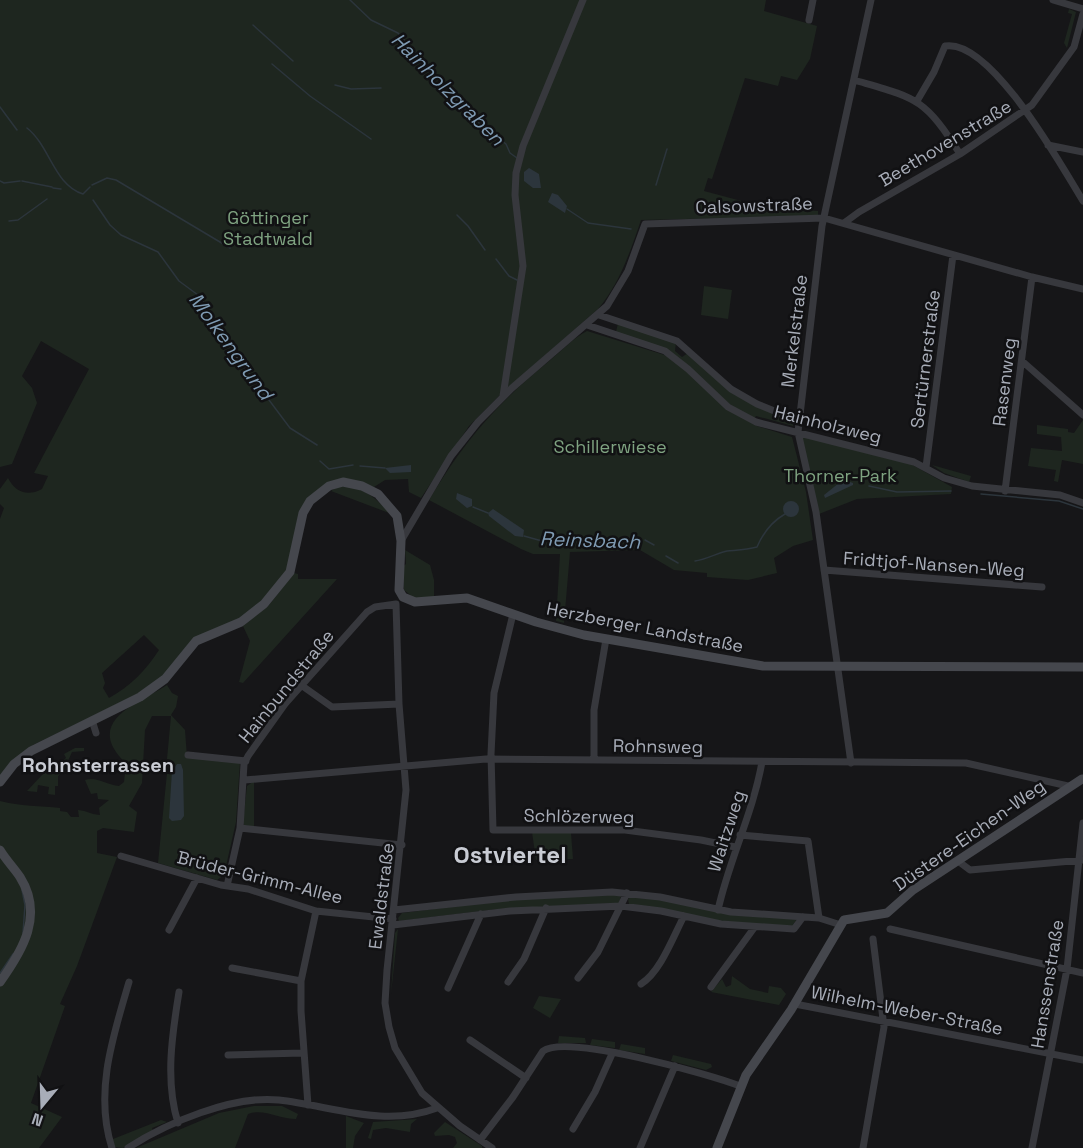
<svg xmlns="http://www.w3.org/2000/svg" width="1083" height="1148" font-family="'Space Grotesk',sans-serif">
	<style>
		.green { fill: #1e261f; fill-rule: evenodd }
		.water { fill: #2c353c }
		.lines { fill: none; stroke-linecap: round; stroke-linejoin: round }
		.stream { stroke: #2c353c; stroke-width: 1.5 }
		.street { stroke: #37383d; stroke-width: 7 }
		.secondary { stroke: #45474d; stroke-width: 9 }
		.labels { text-anchor: middle; dominant-baseline: central; stroke-width: 5; stroke-linejoin: round; paint-order: stroke }
		.street-label { font-size: 18px; fill: #a8adb8; stroke: #111113 }
		.park-label { font-size: 18px; fill: #7fa381; stroke: #111113 }
		.water-label { font-size: 20px; font-style: italic; fill: #7f9bb3; stroke: #111113 }
		.neighbourhood-label { font-size: 20px; font-weight: bold; fill: #c9ccd4; stroke: #111113 }
		.district-label { font-size: 24px; font-weight: bold; fill: #c9ccd4; stroke: #111113 }
	</style>
	<rect width="100%" height="100%" fill="#161618"/>
	<path class="green" d="M0,0H766L764,11L817,26L810,59L797,80L781,76L778,86L745,78L712,179L708,178L704,191L764,207L818,211V216L641,220C630,252 620,283 598,309L501,394L469,426L421,498L409,492L408,479L385,480L374,487L350,480L308,499L287,572L275,589L245,617L198,637L165,677L138,694L33,745L0,776V519L4,508L0,504V489L8,478C15,492 27,497 42,489L48,476L34,473L89,369L41,341L22,376L32,388L37,403L12,464L0,467ZM144,635L159,650C146,670 131,686 109,698L103,688L105,683L102,673Z
		M1069,9L1076,12L1067,48L1064,43L1072,14L1068,13Z
		M704,286L732,290L728,319L701,315Z
		M618,323L676,342L675,351L682,357L688,353L716,379L794,421L793,426L756,416L754,419L729,404L680,359L616,332Z
		M587,331L671,357L727,408L757,426L792,437L806,492L813,540L793,546L774,558L777,573L748,580L707,577V573L674,570L640,550L570,552L564,623L556,621L560,554H533L521,549L429,500C464,442 495,405 548,362C560,352 573,338 587,331Z
		M1083,420V464L1062,460L1058,482L1054,481L1056,470L1028,466L1031,448L1062,451L1061,437L1037,434V425L1068,429V432L1074,433Z
		M804,437L909,463L952,487L951,494L857,499L819,514L802,439Z
		M932,465L971,476L969,482L944,473Z
		M339,486C361,486 376,497 389,513L331,491Z
		M405,550L430,565L434,580V598H414L404,590L402,567L406,564Z
		M294,573L298,574V579H337L243,683L239,682L250,641L243,626L269,605Z
		M167,685L172,693L178,696L176,707L171,715L185,730L187,757L240,762L236,822L224,875L217,880L158,863L167,773L172,761L167,759L171,716H152L145,730L142,783L129,806L137,812L134,832L103,828L97,831V853L117,857L77,966L60,1004L65,1006L31,1103L62,1117L39,1148H0V801C20,806 41,806 60,808V811L67,812L71,817H79L78,810C88,811 89,814 100,815L99,808L109,800L98,799L97,793L91,794L85,780C96,776 107,785 119,786L124,782L126,764C121,758 115,752 112,745C99,714 147,699 167,685Z
		M75,748H84V751L72,752L68,761H64L65,771L58,776V786H55V795L48,794L49,787L38,785L37,792L27,791L42,775L66,758L64,754Z
		M254,781V828L244,825L243,822L247,786Z
		M532,832L571,833L573,859L536,860Z
		M616,894L621,896L619,903L498,909L399,921L398,918L402,913L514,899Z
		M632,896L662,900L733,915L797,919L792,926L739,924L629,904L628,899Z
		M398,929L391,994L395,933Z
		M732,976L750,989L768,993L769,986L781,988L786,994L779,1005L711,992L722,979L726,987L731,985Z
		M539,996L561,999L550,1018L533,1008Z
		M559,1036L585,1038L586,1043H558Z
		M592,1039L615,1042V1048L590,1045Z
		M621,1044L645,1048V1054L619,1050Z
		M673,1055L711,1064L712,1067L706,1070L671,1061Z
		M254,1106H282L298,1114L296,1119C280,1119 263,1108 248,1114L235,1148H136L219,1113Z
		M346,1116L364,1123L355,1136L353,1148H346Z
		M417,1119L411,1124L410,1132L386,1128L373,1130L371,1139L368,1138L373,1122Z
		M161,1120L167,1122L152,1128L153,1131L123,1148L114,1147L113,1139Z
		M445,1122L482,1146V1148H453L457,1143L455,1137L449,1135L435,1136L434,1133Z"/>
	<path class="water" d="M529,168L539,174L541,188H533L524,181V172Z
		M552,193L558,195L567,206L565,213L548,202Z
		M411,465V472L390,473L385,468Z
		M847,481L853,483V485L825,498L824,495L839,483Z
		M457,493L472,499V506L467,508L456,499Z
		M783 509a8 8 0 1 1 16 0a8 8 0 1 1-16 0Z
		M493,509L524,530L523,537L515,536L489,516L488,513Z
		M177,764H181L183,770L184,816L181,820L172,821L169,818L172,771Z"/>
	<g class="lines">
		<path class="stream" d="M350,0L371,20L398,33L475,120L506,144L510,153L517,158
			M253,25L293,61
			M272,64L310,96L371,139
			M335,85L351,89L381,88
			M0,107L17,130
			M27,128C50,146 54,185 83,194L90,187
			M0,181L4,183L20,181
			M22,181L52,187
			M92,185L107,178L116,180L230,248
			M656,185L667,149
			M53,188L61,189
			M93,200L110,225L121,235L158,252L179,281L198,295L209,310L218,332L290,428L317,445
			M567,209L588,223L631,229
			M457,215L468,226L485,250
			M9,221L18,220L47,199
			M496,259L509,276L517,280
			M320,461L329,469L353,465
			M360,466L385,468
			M869,486L897,492L951,491
			M981,494L1059,501L1083,509
			M473,507L488,513
			M524,536L542,541H570
			M622,539L635,538
			M645,540L654,545
			M592,543L614,542
			M666,556L678,563
			M695,561C705,560 720,552 727,551C738,550 746,550 757,547C763,533 771,522 785,514
			M22,890L25,905L23,933
			M0,973L13,954"/>
		<path class="street" d="M1053,0L1083,9
			M809,20L813,0
			M854,80C916,98 924,97 960,154
			M917,101L934,72L945,46C991,38 1062,167 1083,201
			M1048,145L1083,152
			M844,223L859,212L960,154L1032,105L1074,47L1083,14
			M599,315L677,341L731,389L757,404L799,421
			M587,325L665,351L688,369L728,407L756,422L914,462L944,478L972,486L1060,495L1083,503
			M1022,361L1083,415
			M503,396L523,266L515,195L516,173L523,146L583,0
			M926,467L953,255
			M1005,491L1032,277
			M401,541L451,456L478,422L512,388L607,306L628,271L645,224L824,218L1032,277L1083,289
			M824,570L1042,587
			M396,604L399,704L406,790L387,970L385,1003L389,1027L395,1048L422,1093L460,1126L492,1148
			M513,614L494,693L491,754L493,830H625L701,840L735,847
			M301,685L332,707L399,704
			M92,720L96,733
			M188,755L246,761
			M594,760V710L606,639
			M851,763L816,512L798,432L822,226L871,0
			M245,780L486,759L863,762L966,763L1068,786
			M240,828L402,845
			M740,835L808,841L819,918
			M121,856L221,885L248,889L316,911L393,919
			M958,861L970,870L1083,860
			M227,886L240,828L244,764L248,756L285,704L367,612L375,607L396,604
			M394,910L516,897L612,892L660,897L731,912L819,918L841,925
			M718,910C729,860 753,813 762,762
			M393,925L510,911L621,906L661,911L721,924L794,929L803,917
			M890,929L1083,973
			M169,930L197,878
			M232,968L301,981
			M578,978L598,952L627,893
			M508,982L524,959L546,908
			M641,984C661,971 673,937 684,916
			M711,987L754,928
			M448,988L481,914
			M795,1004L1083,1060
			M470,1040L526,1078
			M228,1055L303,1053
			M308,1105L301,1011V981L316,911
			M178,1123C165,1081 172,1035 179,992
			M573,1129L595,1092L612,1054
			M480,1140L513,1097L543,1051C567,1034 709,1074 740,1086
			M112,1148C94,1093 113,1036 129,982
			M128,1148C166,1123 233,1095 279,1100C332,1106 384,1128 437,1108
			M640,1148L675,1066
			M863,1148L884,1027L873,939
			M1032,1148L1067,969L1083,823"/>
		<path class="secondary" d="M0,782L14,764L31,751L140,697L165,679L196,641L241,622L264,604L290,572L303,513L310,501L329,486L343,482L362,486L378,494L397,516L401,541L399,590L403,597L415,602L467,598L536,622L584,635L763,666L1083,667
			M0,850C6,860 14,868 20,877C44,915 23,950 0,982
			M717,1148L746,1075L791,1010L844,920L887,913L913,890L1082,779"/>
	</g>
	<g class="labels">
		<g class="street-label">
			<text transform="translate(945 143) rotate(-31)">Beethovenstraße</text>
			<text transform="translate(754 205) rotate(-2)">Calsowstraße</text>
			<text transform="translate(794 331) rotate(-83)">Merkelstraße</text>
			<text transform="translate(925 359) rotate(-83)">Sertürnerstraße</text>
			<text transform="translate(1004 382) rotate(-83)">Rasenweg</text>
			<text transform="translate(828 424) rotate(14)">Hainholzweg</text>
			<text transform="translate(934 564) rotate(4)">Fridtjof-Nansen-Weg</text>
			<text transform="translate(645 627) rotate(11)">Herzberger Landstraße</text>
			<text transform="translate(286 686) rotate(-51)">Hainbundstraße</text>
			<text transform="translate(658 746) rotate(1)">Rohnsweg</text>
			<text transform="translate(579 816) rotate(1)">Schlözerweg</text>
			<text transform="translate(726 831) rotate(-72)">Waitzweg</text>
			<text transform="translate(969 835) rotate(-35)">Düstere-Eichen-Weg</text>
			<text transform="translate(260 877) rotate(14)">Brüder-Grimm-Allee</text>
			<text transform="translate(381 896) rotate(-83)">Ewaldstraße</text>
			<text transform="translate(1047 984) rotate(-81)">Hanssenstraße</text>
			<text transform="translate(907 1010) rotate(11)">Wilhelm-Weber-Straße</text>
		</g>
		<g class="park-label">
			<text x="268" y="217">Göttinger<tspan x="268" dy="21">Stadtwald</tspan></text>
			<text x="610" y="446">Schillerwiese</text>
			<text x="840" y="475">Thorner-Park</text>
		</g>
		<g class="water-label">
			<text transform="translate(448 89) rotate(45)">Hainholzgraben</text>
			<text transform="translate(231 346) rotate(54)">Molkengrund</text>
			<text transform="translate(590 540) rotate(2)">Reinsbach</text>
		</g>
		<g class="neighbourhood-label">
			<text x="98" y="765">Rohnsterrassen</text>
		</g>
		<g class="district-label">
			<text x="510" y="854">Ostviertel</text>
		</g>
	</g>
	<g transform="translate(42 1106) rotate(199)" stroke="#111113" stroke-width="4.5" paint-order="stroke">
	<path d="M0-4.5L10 22L0 15L-10 22Z" fill="#a8adb8"/>
	<text y="-9" font-size="16" font-weight="bold" text-anchor="middle" fill="#a8adb8">N</text>
	</g>
</svg>
